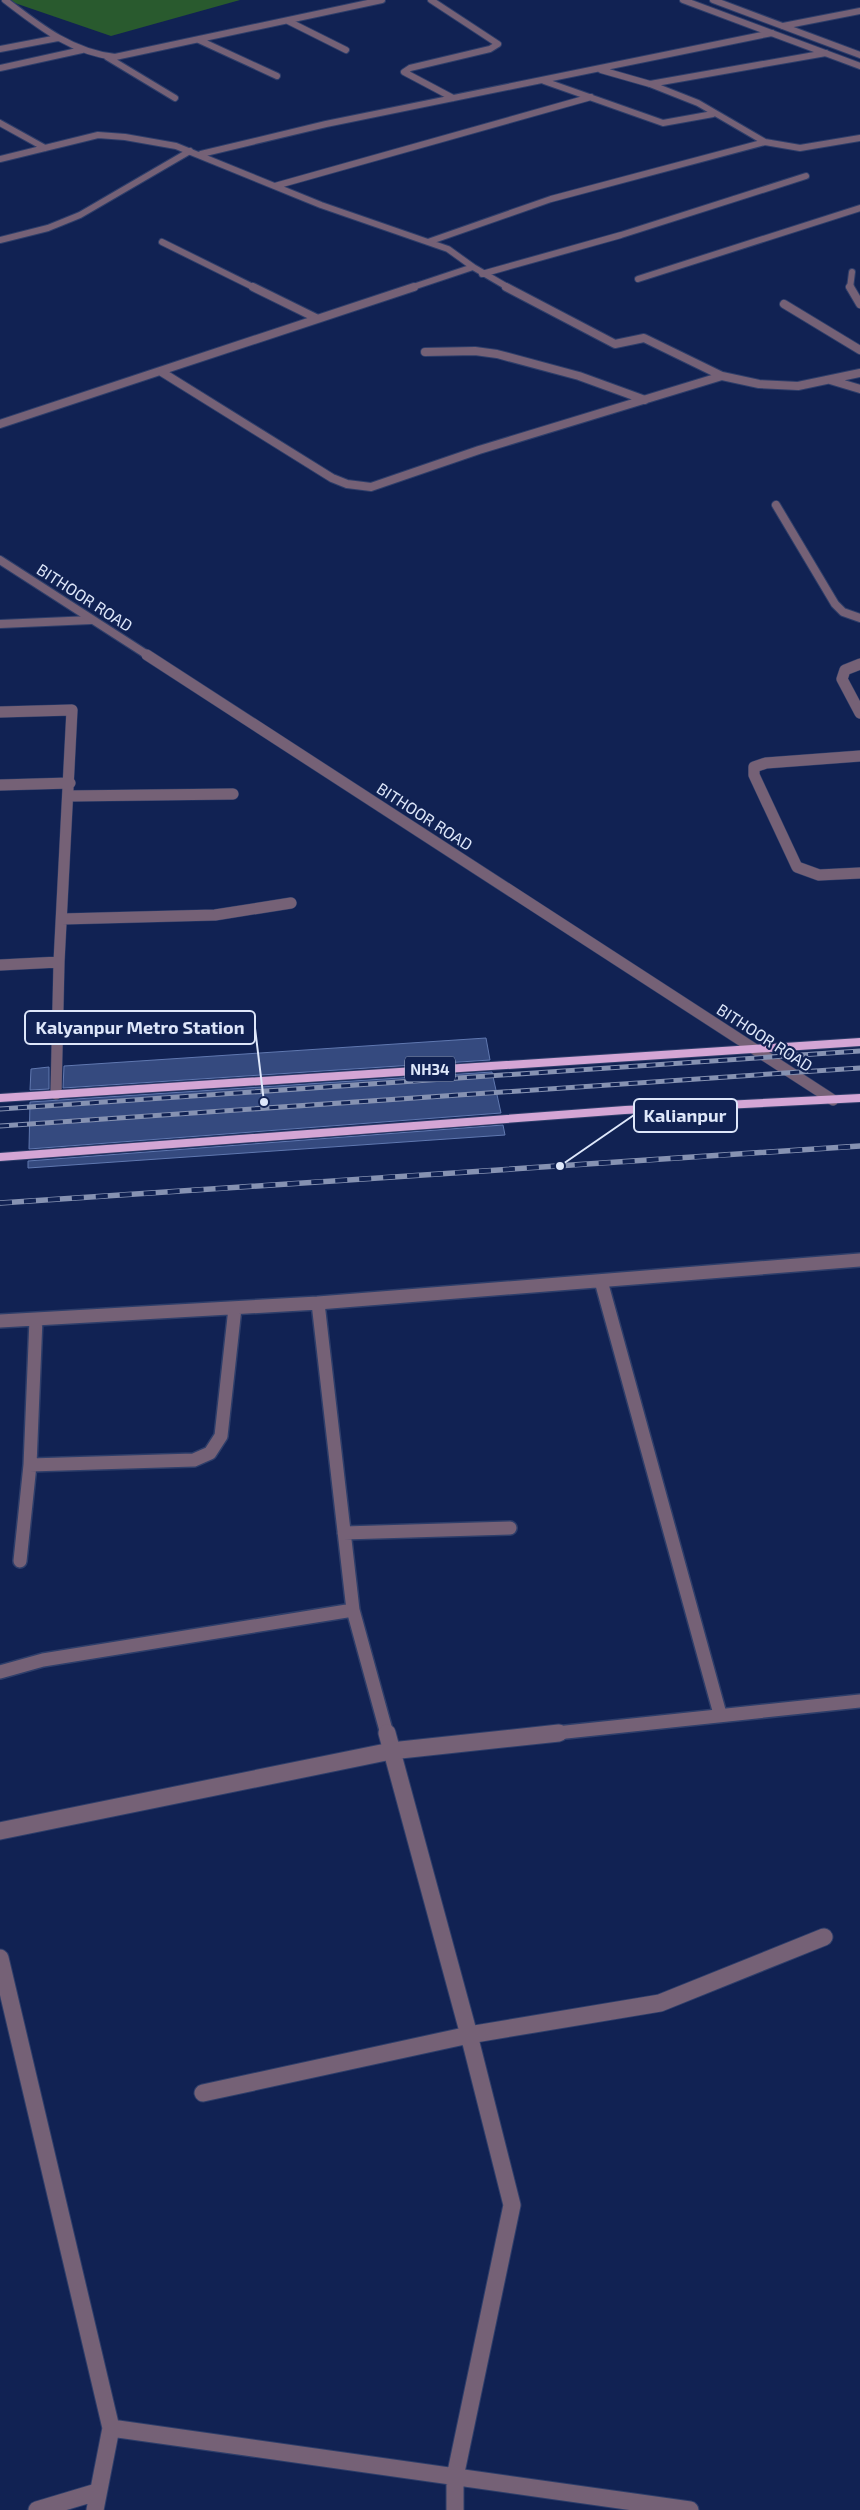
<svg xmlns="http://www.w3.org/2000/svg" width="860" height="2510" font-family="'Exo 2',sans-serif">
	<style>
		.forest { fill: #295a2e }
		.building { fill: #354a7f; stroke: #6078b0 }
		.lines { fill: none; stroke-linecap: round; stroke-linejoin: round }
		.service-far1-casing { stroke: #2e3e6a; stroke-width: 8 }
		.service-casing { stroke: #2e3e6a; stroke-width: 10 }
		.minor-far4-casing { stroke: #2e3e6a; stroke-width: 8 }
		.minor-far3-casing { stroke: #2e3e6a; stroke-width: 10 }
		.minor-far2-casing { stroke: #2e3e6a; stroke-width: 12 }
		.minor-far1-casing { stroke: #2e3e6a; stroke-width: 16 }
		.minor-casing { stroke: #2e3e6a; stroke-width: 19 }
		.tertiary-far2-casing { stroke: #2e3e6a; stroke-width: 8 }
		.tertiary-far1-casing { stroke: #2e3e6a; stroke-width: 10 }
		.tertiary-casing { stroke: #2e3e6a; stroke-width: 12 }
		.trunk-casing { stroke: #2e3e6a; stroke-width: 2 }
		.service-far1 { stroke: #756176; stroke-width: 6 }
		.service { stroke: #756176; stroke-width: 8 }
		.minor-far4 { stroke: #756176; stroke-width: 6 }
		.minor-far3 { stroke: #756176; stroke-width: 8 }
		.minor-far2 { stroke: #756176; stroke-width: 11 }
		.minor-far1 { stroke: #756176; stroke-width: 13 }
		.minor { stroke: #756176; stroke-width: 17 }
		.tertiary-far2 { stroke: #756176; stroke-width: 6 }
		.tertiary-far1 { stroke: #756176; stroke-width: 8 }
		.tertiary { stroke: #756176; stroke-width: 11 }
		.trunk { fill: #d4a6d5; fill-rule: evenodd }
		.rail-far1-casing { stroke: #8692b2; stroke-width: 5 }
		.rail-casing { stroke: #8692b2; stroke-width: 5.5 }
		.rail-far1 { stroke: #112253; stroke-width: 3; stroke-dasharray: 9; stroke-linecap: butt }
		.rail { stroke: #112253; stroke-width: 4; stroke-dasharray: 12; stroke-linecap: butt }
		.labels { text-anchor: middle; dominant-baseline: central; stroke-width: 4.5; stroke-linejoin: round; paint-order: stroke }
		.shield { fill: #112253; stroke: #a0acc8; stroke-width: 1 }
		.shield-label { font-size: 15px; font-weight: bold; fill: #dee7fa }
		.street-label { font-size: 16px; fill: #dee7fa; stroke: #112253 }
		.leader { fill: none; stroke: #dee7fa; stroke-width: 2 }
		.callout-dot { fill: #dee7fa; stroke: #112253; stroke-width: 2 }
		.callout { fill: #112253; stroke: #dee7fa; stroke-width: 2 }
		.callout-label { font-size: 18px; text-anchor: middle; font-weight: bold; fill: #dee7fa }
	</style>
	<rect width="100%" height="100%" fill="#112253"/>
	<path class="forest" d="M6,0H240L111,36Z"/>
	<path class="building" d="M486,1038L490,1060L63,1088L64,1066Z
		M49,1067V1089L30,1090L31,1069Z
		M492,1072L501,1113L29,1149L30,1102Z
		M503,1125L505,1135L28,1168V1161Z"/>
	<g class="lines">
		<defs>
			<path id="service-far1" d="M0,240L48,228L80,215L190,151
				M162,242L255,288"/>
			<path id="service" d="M253,287L316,318"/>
			<path id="minor-far4" d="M5,0C39,26 71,52 115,57L382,0
				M431,0L498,44L490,49L410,68L404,72L453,98
				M288,21L346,50
				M783,26L860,11
				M199,40L277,76
				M0,49L58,38
				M107,57L175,98
				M0,68L82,50
				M544,81L663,123L713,114
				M650,84L826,53
				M0,123L45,148
				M765,142L800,148L860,138
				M201,154L326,124L772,33
				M0,159L98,135L125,137L176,146L321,205L448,249L473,267
				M275,186L591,97
				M428,242L551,199L765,142L698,103L650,84L601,70
				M482,274L621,235L806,176
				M638,279L860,208
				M410,288L473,267L509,288
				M850,288L852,272"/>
			<path id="minor-far3" d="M506,287L615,344L644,338L722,376L759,384L798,386L860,373
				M850,287L860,304
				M784,304L860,350
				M425,352L475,351L497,354L579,376L645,400
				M160,371L414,287
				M830,380L860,389
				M0,424L160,371L332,478L347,484L371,487L479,450L722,376
				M776,505L835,604L843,612L860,618
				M0,624L91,620"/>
			<path id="minor-far2" d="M860,664L845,670L842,679L860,713
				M0,712L72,710L59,962L56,1094
				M860,756L766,763L754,767V775L797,867L819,875L860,873
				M0,785L70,783
				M69,796L233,794
				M62,919L215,915L291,903
				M0,965L59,962"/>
			<path id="minor-far1" d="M601,1281L720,1714
				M318,1303L353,1610L387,1734
				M0,1321L318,1303L860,1260
				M30,1465L194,1460L210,1453L221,1436L235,1308
				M344,1533L510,1528
				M20,1561L30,1465L36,1319
				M0,1672L43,1660L353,1610
				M547,1734L860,1701"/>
			<path id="minor" d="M387,1733L469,2035L512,2205L455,2477V2510
				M0,1831L391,1751L559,1733
				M0,1958L111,2428L95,2510
				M203,2093L469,2035L660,2003L824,1937
				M111,2428L690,2510
				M37,2510L97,2492"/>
			<path id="tertiary-far2" d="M683,0L860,66
				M713,0L860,55"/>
			<path id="tertiary-far1" d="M0,560L149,656"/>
			<path id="tertiary" d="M147,655L833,1100"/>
			<path id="trunk" d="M860,1038V1046L0,1102V1094Z
				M860,1094V1102L625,1114L0,1161V1153L625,1106Z"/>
		</defs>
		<use href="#service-far1" class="service-far1-casing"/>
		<use href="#service" class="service-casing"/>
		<use href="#minor-far4" class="minor-far4-casing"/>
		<use href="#minor-far3" class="minor-far3-casing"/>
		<use href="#minor-far2" class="minor-far2-casing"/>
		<use href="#minor-far1" class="minor-far1-casing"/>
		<use href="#minor" class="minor-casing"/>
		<use href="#tertiary-far2" class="tertiary-far2-casing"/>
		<use href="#tertiary-far1" class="tertiary-far1-casing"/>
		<use href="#tertiary" class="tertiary-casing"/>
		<use href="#trunk" class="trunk-casing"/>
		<use href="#service-far1" class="service-far1"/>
		<use href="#service" class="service"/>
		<use href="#minor-far4" class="minor-far4"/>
		<use href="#minor-far3" class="minor-far3"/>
		<use href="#minor-far2" class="minor-far2"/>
		<use href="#minor-far1" class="minor-far1"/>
		<use href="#minor" class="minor"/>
		<use href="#tertiary-far2" class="tertiary-far2"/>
		<use href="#tertiary-far1" class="tertiary-far1"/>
		<use href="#tertiary" class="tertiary"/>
		<use href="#trunk" class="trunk"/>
		<defs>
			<path id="rail-far1" d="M0,1109L860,1051
				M0,1126L860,1068"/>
			<path id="rail" d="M0,1203L860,1146"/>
		</defs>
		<use href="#rail-far1" class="rail-far1-casing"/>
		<use href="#rail" class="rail-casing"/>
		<use href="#rail-far1" class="rail-far1"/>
		<use href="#rail" class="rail"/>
	</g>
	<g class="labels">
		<rect class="shield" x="405" y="1056.5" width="50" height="25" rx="4"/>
		<g class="shield-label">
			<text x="430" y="1069">NH34</text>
		</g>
		<g class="street-label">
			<text transform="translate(85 597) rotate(33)">BITHOOR ROAD</text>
			<text transform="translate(425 816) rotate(33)">BITHOOR ROAD</text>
			<text transform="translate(765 1037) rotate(33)">BITHOOR ROAD</text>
		</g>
	</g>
	<path class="leader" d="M264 1102L255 1028M560 1166L634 1115"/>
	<g class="callout-dot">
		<circle cx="264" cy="1102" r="5"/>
		<circle cx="560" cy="1166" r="5"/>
	</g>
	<g class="callout">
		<rect x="25" y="1011" width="230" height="33" rx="5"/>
		<rect x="634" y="1099" width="103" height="33" rx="5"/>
	</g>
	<g class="callout-label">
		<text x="140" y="1034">Kalyanpur Metro Station</text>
		<text x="685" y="1122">Kalianpur</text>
	</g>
</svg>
